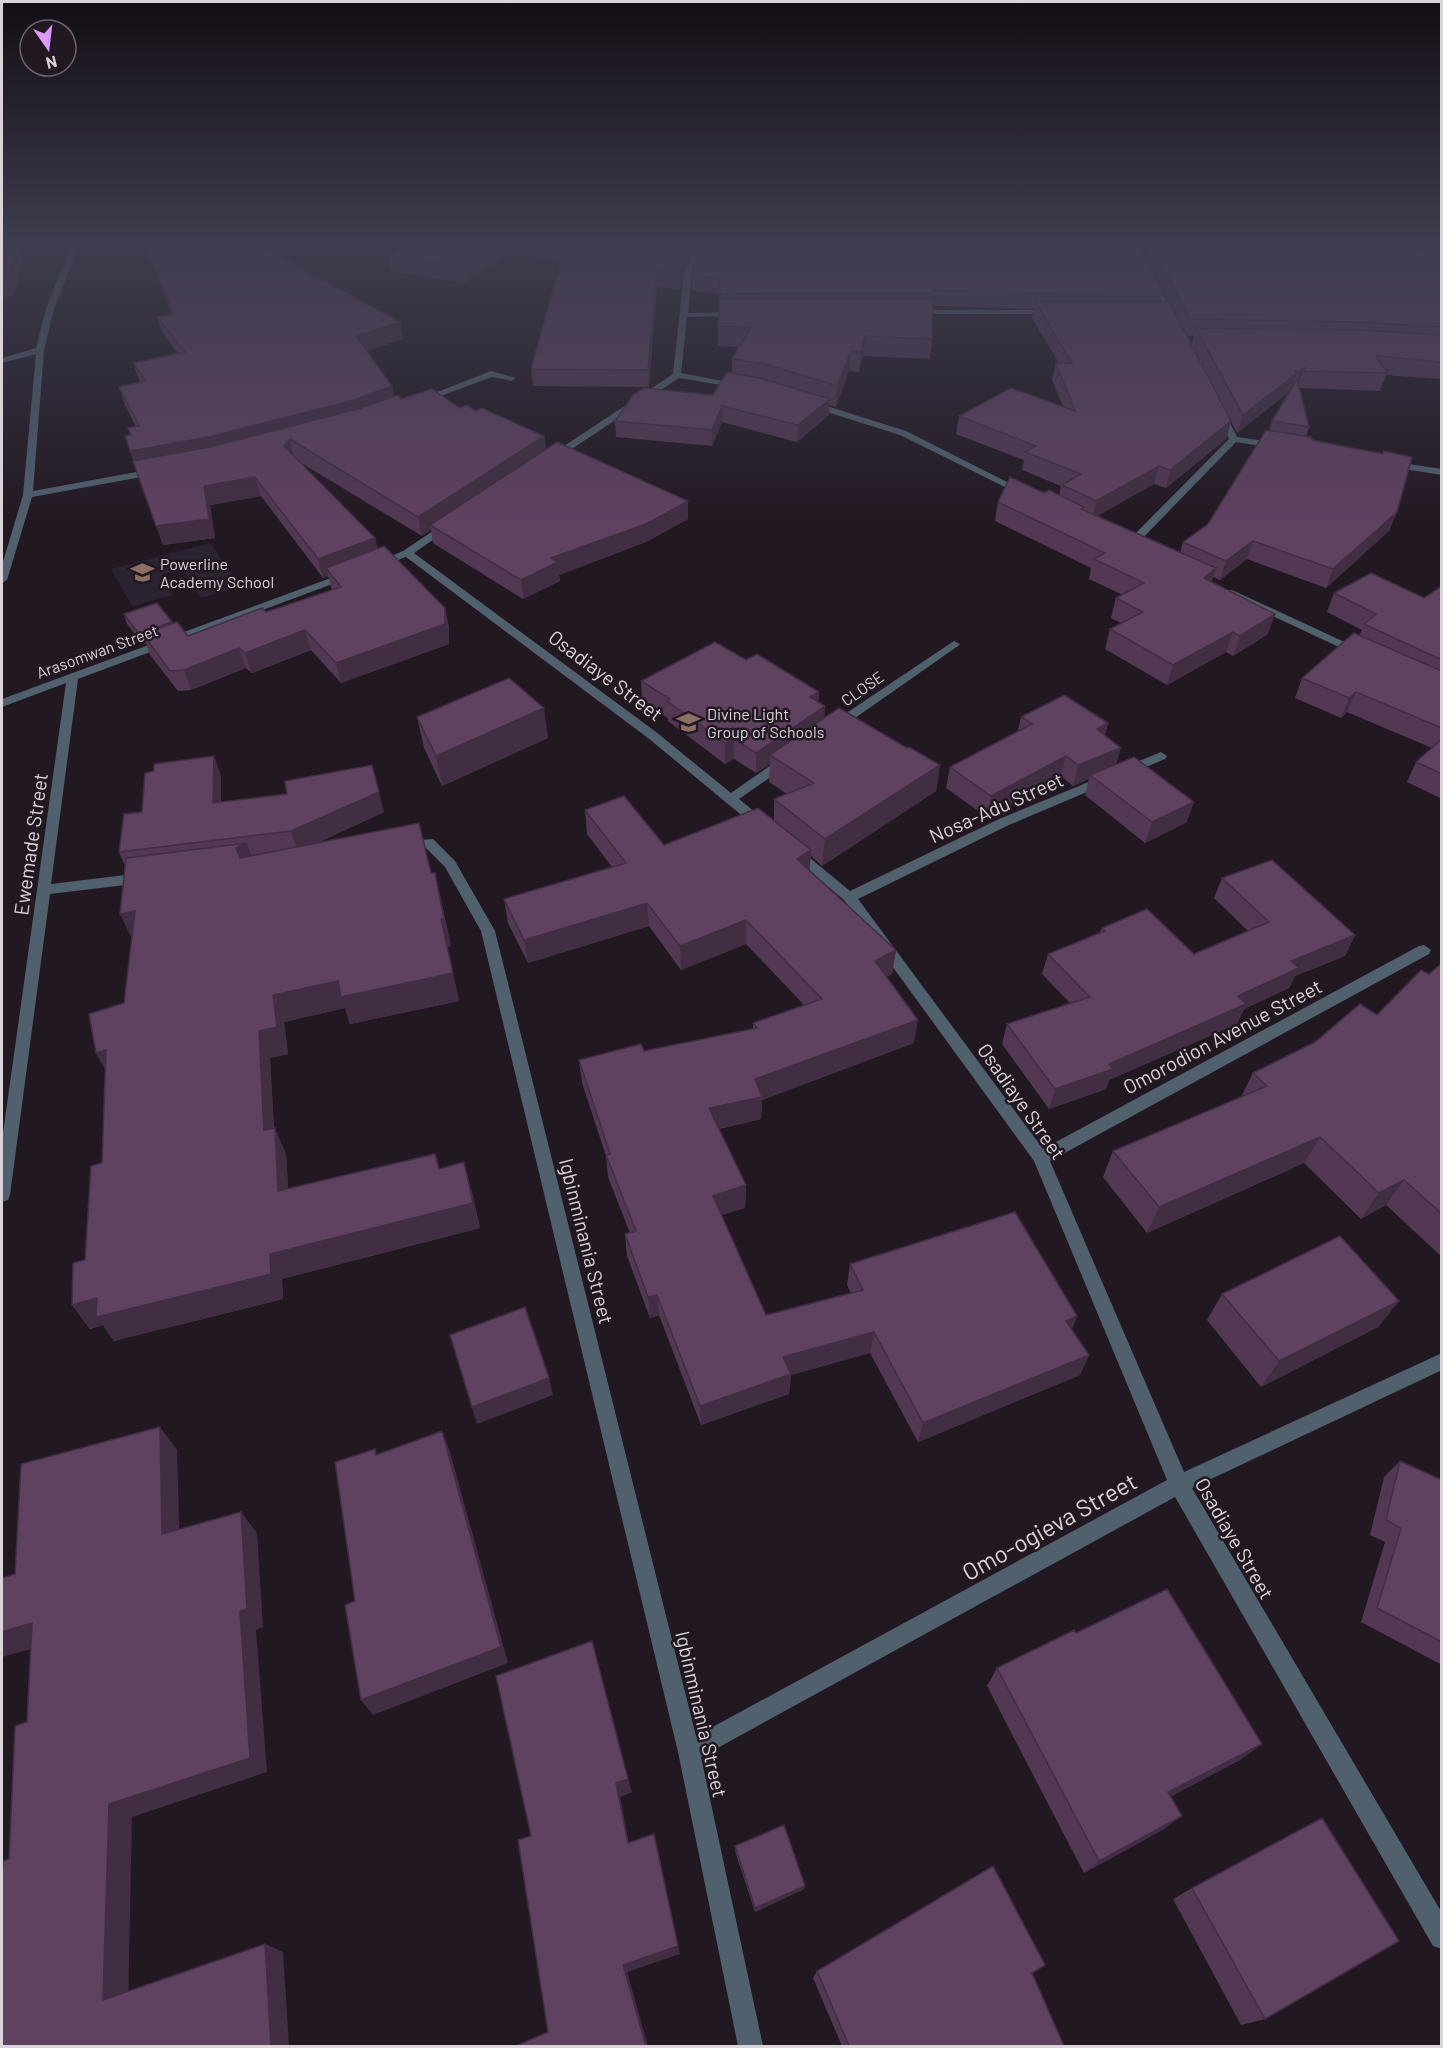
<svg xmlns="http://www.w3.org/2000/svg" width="1443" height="2048" font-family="Barlow,sans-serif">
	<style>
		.education { fill: #2b2331 }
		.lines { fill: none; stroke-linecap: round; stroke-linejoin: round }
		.minor { fill: #50606d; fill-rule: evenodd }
		.wall { fill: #523853; fill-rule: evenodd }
		.shaded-wall { fill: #422e43 }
		.building { fill: #5f4160; stroke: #422e43; stroke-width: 1.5 }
		.labels { text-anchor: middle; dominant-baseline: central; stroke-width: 5; stroke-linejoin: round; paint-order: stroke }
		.far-poi-label { font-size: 16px; fill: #dad3da; stroke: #221822; text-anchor: start }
		.far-street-label { font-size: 16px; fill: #dad3da; stroke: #221822 }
		.street-label { font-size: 20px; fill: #dad3da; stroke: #221822 }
		.near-street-label { font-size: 24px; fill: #dad3da; stroke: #221822 }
	</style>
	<rect width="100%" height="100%" fill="#221822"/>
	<path class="education" d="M210,543L241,587L201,598L182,569L161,575L173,595L132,606L111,569Z"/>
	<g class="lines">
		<path class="minor" d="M73,240H81L54,309L44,350L33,491L158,468L163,471L158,474L32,497L7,580L2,583V565L23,495L36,354L2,363V358L36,348L46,309Z
			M701,240H708L692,272L688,313L740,312L744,314L740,316L687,317L681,373L743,385L739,388L679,378L555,460H549V456L673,374L684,272Z
			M1134,240H1141V253L1176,318L1175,320L1168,318L1133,253Z
			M914,310H1052L1056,312L1052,314H911V310Z
			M491,371L516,378L512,381L492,377L424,402L417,400Z
			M811,401L906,431L1029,493L1021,495L900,435L808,406V402Z
			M1217,409H1223L1237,437L1279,443L1284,446L1279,449L1236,442L1134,547H1126V543L1229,439L1216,411Z
			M1388,461L1442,469V475L1385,466V462Z
			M445,523L454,525L414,553L656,732L731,793L781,758H789L791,761L789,764L739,799L767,822L769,825L767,828H757L648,738L406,557L376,568L371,565L403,551Z
			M347,572L351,573V577L78,679L51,884L142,873L149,878L142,883L50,894L10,1195L8,1200L2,1202V1140L66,683L2,707V699Z
			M1232,590L1364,651L1366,653L1360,656L1356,655L1228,595V591Z
			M954,641L960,644L958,646L838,730H830V724Z
			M1161,752L1167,756L1165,759L1009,825L858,899L1043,1149L1419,946L1424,945L1431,950L1429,954L1050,1161L1184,1472L1442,1353V1370L1192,1488L1442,1913V1949L1433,1946L1175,1497L701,1757L763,2046H738L678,1752L481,931L445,867L425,847L404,849L397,845L404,841L433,839L455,861L495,931L696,1736L1167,1480L1034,1161L844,900L787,852L789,849H799L850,891L999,819Z"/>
	</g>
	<path class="wall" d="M144,240L251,252L403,339L366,351L392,386L394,396L401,399L460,408L476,411L544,436L546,450L688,519L646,542L559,575L560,581L523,599L433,543L431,530L422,536L298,461L378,549L445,608L449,628V644L341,683L311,650L252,673L246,668L191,690L178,691L150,655L146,643L143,645L127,624L124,614L172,622L188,636L266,612L332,590L331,587L328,576L323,578L261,496L210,505L215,538L163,545L125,436L130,435L128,428L136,427L125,405L119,387L140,382L133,363L178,353L163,334L157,317L172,314L148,253Z
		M420,240H700L682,271L680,290L657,287L649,387L533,386L531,369L561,261L508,251L466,283L392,272L389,256Z
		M703,240H1132L1163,292L1161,301H1168L1145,256L1147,248H1143L1141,240H1442V379L1386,375L1380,391L1300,388L1309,427L1306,437L1312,440L1397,512L1389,531L1326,588L1247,559L1220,580L1213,577L1211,582L1268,634L1233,656L1226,652L1167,685L1105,649L1110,629L1121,623L1111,618L1116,598L1123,595L1089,579L1091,568L995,521L998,502L1044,493L1059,495L1061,486L1022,470L1024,460L956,434L959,416L1063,407L1052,380L1056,363H1059L1032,318L1034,309L933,306L932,339L930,359L863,356L859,372L849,371L836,407L829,405V415L797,442L722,422L712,446L616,437L615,421L713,395L732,373V359L739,347L718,346V326L720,306H719V294L692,291V275ZM1420,243L1423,250H1418ZM1187,336H1194L1192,344ZM1289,392L1272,421L1269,431L1208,524L1183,542L1180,553L1097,516L1154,484L1166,488L1226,439L1231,421L1237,433Z
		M1442,586V799L1407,782L1416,762L1432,748L1347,712L1341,718L1295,698L1302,678L1359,635L1362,630L1327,612L1334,593L1424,598Z
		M746,660L819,692L818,702L824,718L907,748L940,765L936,791L822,866L811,856L809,871L896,950L892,974L886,977L914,1043L762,1100L761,1119L719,1129L746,1185L745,1208L721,1215L766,1315L851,1293L847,1285L850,1264L1077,1316L1072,1329L1089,1355L1080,1375L918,1442L870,1353L791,1375L789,1394L701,1425L659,1315L650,1318L627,1256L625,1234L630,1233L608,1177L606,1156L582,1083L579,1060L644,1051L753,1029V1023L804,1005L746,944L681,970L649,926L528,963L508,923L504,899L612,867L587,834L585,810L664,845L774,820V799L787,794L769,782L770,764L756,773L734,759L725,764L668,721V718L642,702L641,681Z
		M417,717L548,738L442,786L424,748Z
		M1021,717L1108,723L1105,735L1116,764L1187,822L1145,843L1085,795L1089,779L1073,786L1061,776L987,817L946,788L950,767L1018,731Z
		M221,776V802L384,812L317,843L431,873H435L451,946L447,947L459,1001L350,1024L345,1008L284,1022L288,1054L270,1058L274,1128L286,1154L288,1189L440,1168L471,1188L480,1228L282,1279L283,1299L114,1341L103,1325L90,1329L72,1305L85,1260L102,1163L105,1069L96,1053L124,1003L132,939L125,866L119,852L142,812Z
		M1222,878L1355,935L1345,956L1295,976L1289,988L1244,1009L1237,1024L1109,1080L1106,1089L1049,1109L1002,1044L1007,1024L1070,1003L1042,974L1048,954L1100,932L1102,928L1194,954L1248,931L1214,898Z
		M1442,963V1257L1386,1205L1361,1219L1304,1163L1147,1233L1103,1177L1113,1151L1241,1097L1253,1073L1377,1015L1429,974Z
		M1222,1294L1399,1301L1378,1327L1261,1387L1207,1320Z
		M1400,1461L1442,1480V1665L1361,1622L1385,1542L1370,1535L1384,1477Z
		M1076,1633L1242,1759L1171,1796L1164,1829L1084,1873L987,1686L997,1668Z
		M735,1846L804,1889L755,1912L735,1851Z
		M1192,1888L1265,2019L1241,2025L1173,1899Z
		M817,1971L1032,1973L1064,2046H842L813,1978Z"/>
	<path class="shaded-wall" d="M501,240H507L508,251L466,283L464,267Z
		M691,240H700L682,271L680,290L679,274L682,255Z
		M17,242L23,258L14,296L2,297V280Z
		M657,271V287L649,387L648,370Z
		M400,322L403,339L359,353L356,336Z
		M2,333L3,355H2Z
		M865,336L863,356L859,372L861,352Z
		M851,351L849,371L836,407L837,386Z
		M1305,367L1303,371L1298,386L1294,388L1300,371Z
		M1296,374L1290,391L1237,433L1243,415Z
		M392,386L395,404L136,469L130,451Z
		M830,399L829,415L797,442L798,425Z
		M722,406V422L712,446V430Z
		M1231,421L1226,439L1166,488L1170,470Z
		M544,436L546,454L430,525L431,530L422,536L418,517Z
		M290,439L294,458L284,446Z
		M1159,466L1154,484L1092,519L1096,501Z
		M255,477L261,496L210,505L215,538L163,545L156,526L204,486Z
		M688,501V519L646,542L559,575L560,581L523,599L521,580L551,558Z
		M1397,512L1389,531L1326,588L1333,569Z
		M375,538L380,557L326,568L328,576L323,578L318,559Z
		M1253,541L1247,559L1220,580L1226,561Z
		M1216,568L1209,588L1204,578Z
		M445,608L449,628V644L341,683L336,663Z
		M1275,614L1268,634L1233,656L1240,636Z
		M172,622L176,632L143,634L146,643L143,645L139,634Z
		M305,630L311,650L252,673L245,653Z
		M1233,632L1226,652L1167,685L1173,665Z
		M239,648L246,668L191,690L184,670Z
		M819,692L818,711L825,706L824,726L770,755V764L756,773V753L810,697Z
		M1356,692L1347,712L1341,718L1349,698Z
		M544,708L548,738L442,786L436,756Z
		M1108,723L1102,744L1097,729Z
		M734,739V759L725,764V743Z
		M1121,748L1115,768L1090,775L1089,779L1073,786L1078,765Z
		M214,756L221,776V824L213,803Z
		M1066,756L1061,776L987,817L991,796Z
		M940,765L936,791L822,866L825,839Z
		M379,792L384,812L298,852L291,831Z
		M1194,802L1187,822L1145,843L1152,822Z
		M247,843L257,870L250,885L236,848Z
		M811,850L809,874L797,859Z
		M435,873L451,946L447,947L441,919Z
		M647,903L649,926L528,963L524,940Z
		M135,911L133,941L120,914Z
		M746,920V944L681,970L680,946Z
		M1355,935L1345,956L1295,976L1289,988L1244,1009L1237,1024L1109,1080L1106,1089L1049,1109L1055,1089L1109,1064L1238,996L1291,961Z
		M896,950L892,974L872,984L875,961Z
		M453,973L459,1001L350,1024L345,1008L284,1022L288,1054L270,1058L275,1156L264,1130L259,1031L273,995L338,981Z
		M918,1020L914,1043L762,1100L761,1119L709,1131V1108L755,1079Z
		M106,1050L111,1080L96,1053Z
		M275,1128L286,1154L290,1217L278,1191Z
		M1320,1137L1304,1163L1147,1233L1159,1207Z
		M464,1162L480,1228L282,1279L283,1299L114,1341L103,1325L90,1329L72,1305L270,1254Z
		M1404,1180L1386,1205L1361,1219L1379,1193Z
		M746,1185L745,1208L713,1218V1196Z
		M657,1295L659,1315L650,1318L648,1297Z
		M1399,1301L1378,1327L1261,1387L1279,1361Z
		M1077,1316L1068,1337L1066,1321Z
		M874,1332L870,1353L791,1375L789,1394L701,1425L700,1406L783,1357Z
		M1089,1355L1080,1375L918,1442L923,1423Z
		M549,1378L553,1395L477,1424L472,1407Z
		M160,1427L177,1450L180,1554L162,1534Z
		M442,1431L450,1452L508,1663L373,1715L361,1700Z
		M241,1512L257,1533L263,1627L256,1630L267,1772L132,1817L128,2006L103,2000L109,1804L240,1611Z
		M32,1623L56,1642L2,1657V1632Z
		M1262,1744L1242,1759L1151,1807L1168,1792Z
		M628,1779L632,1792L620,1797L631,1854L628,1843L616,1783Z
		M1182,1816L1164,1829L1084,1873L1099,1861Z
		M805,1886L804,1889L755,1912V1908Z
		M265,1944L283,1952L289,2046H271Z
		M678,1946L680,1954L627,1972L648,2046H646L623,1965Z"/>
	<path class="building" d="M144,240H243L251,252L268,250L400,322L356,336L392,386L354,400L209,437L130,451L125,436L131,435L128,428L139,426L119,387L146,381L133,363L185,352L157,317L174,314Z
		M420,240H501L464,267L389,256Z
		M528,240H691L682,255L679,274L657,271L648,370L531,369L561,260H566L578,248Z
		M703,240H1136L1163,292L1030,293L933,290V293L721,294L722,290H719V278L692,275L694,257Z
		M1356,240H1420V242Z
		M1432,240H1442V243L1433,242Z
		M1148,241L1442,251V327L1357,322L1191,319Z
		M17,242L8,279L2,280V243Z
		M720,299H933L932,339L865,336L861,352L851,351L837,386L765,364L732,359L751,327L718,326Z
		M1035,301H1169L1231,421L1170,470L1159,466L1096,501L1062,485L1081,474L1025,452L1036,446L959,416L1011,388L1075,411L1056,363H1072Z
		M1196,328L1357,330L1442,335V362L1376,356L1387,373L1303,371L1305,367L1300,371H1295L1296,374L1243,415Z
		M727,372L760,378L830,399L798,425L722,406L712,430L615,421L633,395L644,388L713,395Z
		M1297,379L1309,427L1272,421Z
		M432,389L460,408L467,405L476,411L482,408L544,436L418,517L290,439L284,446L375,538L318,559L255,477L204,486L209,519L156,526L133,461L210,447L361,408L398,395L401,399Z
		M1266,430L1311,437L1312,440L1383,454L1384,451L1412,457L1397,512L1333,569L1253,541L1226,561L1183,542L1208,524Z
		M557,442L688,501L646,524L551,558L558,562L521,580L430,525Z
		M1010,477L1044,493L1049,490L1084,507L1081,509L1216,568L1204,578L1275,614L1240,636L1233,632L1173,665L1110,629L1143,612L1116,598L1144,583L1094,559L1105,553L998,502Z
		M384,546L445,608V624L336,663L305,630L245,653L239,648L184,670L170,671L143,634L177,622L188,636L262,608L266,612L341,587L326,568Z
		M1371,573L1424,598L1442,586V660L1364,624L1376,614L1334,593Z
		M157,603L172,622L139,634L124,614Z
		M1354,633L1442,671V728L1356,692L1349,698L1302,678Z
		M715,642L746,660L757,654L819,692L810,697L825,706L756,753L734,739L725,743L667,701L670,699L641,681Z
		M509,678L544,708L436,756L417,717Z
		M1064,695L1108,723L1097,729L1121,748L1078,765L1066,756L991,796L950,767L1032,724L1021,717Z
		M839,708L907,748L909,747L940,765L825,839L774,799L814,783L770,755Z
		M1442,739V774L1416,762Z
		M214,756L213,803L287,794L285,781L372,765L379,792L291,831L119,852L124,814L142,812L145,773L154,771V764Z
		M1134,757L1194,802L1152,822L1090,775Z
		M624,796L664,845L758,808L811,850L797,859L896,950L875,961L918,1020L755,1079L762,1097L709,1108L746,1185L713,1196L766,1315L863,1290L850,1264L1015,1212L1077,1316L1066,1321L1089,1355L923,1423L874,1332L783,1357L791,1374L700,1406L657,1295L648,1297L625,1234L636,1231L606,1155L610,1154L579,1060L641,1044L644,1051L757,1028L753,1023L822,999L746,920L680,946L647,903L524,940L504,899L626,863L585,810Z
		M419,823L431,873H435L444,919H441L453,973L341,997L338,981L273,995L277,1027L259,1031L264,1130L275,1128L278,1191L435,1154L439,1169L464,1162L473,1203L270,1254L271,1274L96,1317L97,1298L72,1305L73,1263L85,1260L91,1166L102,1163L106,1050L96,1053L89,1014L124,1003L135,911L120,914L126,858L247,843L236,848L240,858Z
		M1272,860L1355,935L1291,961L1299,968L1238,996L1246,1004L1109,1064L1113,1069L1055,1089L1007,1024L1090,997L1048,954L1105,931L1102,928L1147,909L1194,954L1269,922L1222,878Z
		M1442,963V1214L1404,1180L1379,1193L1320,1137L1159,1207L1113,1151L1267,1086L1253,1073L1315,1042L1360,1004L1377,1015L1421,970L1429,974Z
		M1340,1236L1399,1301L1279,1361L1222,1294Z
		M525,1307L549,1378L472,1407L450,1335Z
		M160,1427L162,1534L241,1512L247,1609L240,1611L250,1758L109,1804L103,2000L265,1944L271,2046H2V1878L3,1861L9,1859L15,1726L27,1722L32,1623L2,1632V1578L15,1574L21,1464Z
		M442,1431L501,1647L361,1700L345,1605L355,1601L335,1462L375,1449L376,1455Z
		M1400,1461L1442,1480V1642L1377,1608L1401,1528L1386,1520Z
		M1167,1589L1262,1744L1168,1792L1182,1816L1099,1861L997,1668L1074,1630L1076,1633Z
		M592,1641L628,1779L616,1783L628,1843L654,1834L678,1946L623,1965L646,2046H516L548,2032L518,1840L531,1836L496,1676Z
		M1322,1818L1399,1941L1265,2019L1192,1888Z
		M784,1825L805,1886L755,1908L735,1846Z
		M993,1866L1045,1965L1032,1973L1064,2046H849L817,1971Z"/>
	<linearGradient id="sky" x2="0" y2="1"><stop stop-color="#130d13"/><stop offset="0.46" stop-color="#3e3d4f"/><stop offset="1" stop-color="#3e3d4f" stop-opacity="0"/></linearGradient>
	<rect width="1443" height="526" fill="url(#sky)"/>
	<defs>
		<symbol id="school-bare" viewBox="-9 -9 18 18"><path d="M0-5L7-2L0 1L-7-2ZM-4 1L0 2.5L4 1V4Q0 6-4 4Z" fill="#8d6e63" stroke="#221822" stroke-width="2.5" paint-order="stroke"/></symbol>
	</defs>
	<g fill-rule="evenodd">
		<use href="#school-bare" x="126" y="556" width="33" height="33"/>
		<use href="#school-bare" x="672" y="706" width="33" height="33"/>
	</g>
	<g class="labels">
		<g class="far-poi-label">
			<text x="160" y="563">Powerline<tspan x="160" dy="18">Academy School</tspan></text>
			<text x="707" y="713">Divine Light<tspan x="707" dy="18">Group of Schools</tspan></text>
		</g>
		<g class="far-street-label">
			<text transform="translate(97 651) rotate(-20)">Arasomwan Street</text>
			<text transform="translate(862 688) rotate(-35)">CLOSE</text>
		</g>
		<g class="street-label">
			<text transform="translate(606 675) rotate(37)">Osadiaye Street</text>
			<text transform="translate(996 807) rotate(-24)">Nosa-Adu Street</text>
			<text transform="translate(30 844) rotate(-82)">Ewemade Street</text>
			<text transform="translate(1222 1036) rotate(-28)">Omorodion Avenue Street</text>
			<text transform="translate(1022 1101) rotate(55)">Osadiaye Street</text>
			<text transform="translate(587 1241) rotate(76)">Igbinminania Street</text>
			<text transform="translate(1235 1538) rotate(60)">Osadiaye Street</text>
			<text transform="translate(702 1714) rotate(77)">Igbinminania Street</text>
		</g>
		<g class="near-street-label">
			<text transform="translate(1049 1526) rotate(-29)">Omo-ogieva Street</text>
		</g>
	</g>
	<rect width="1443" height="2048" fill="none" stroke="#dad3da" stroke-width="6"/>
	<g transform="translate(48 48) rotate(166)"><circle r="28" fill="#221822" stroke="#6c636c" stroke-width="1.5"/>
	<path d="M0-4.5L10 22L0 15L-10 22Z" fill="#dc99f5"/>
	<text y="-9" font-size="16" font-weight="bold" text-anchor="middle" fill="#dad3da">N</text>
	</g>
</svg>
